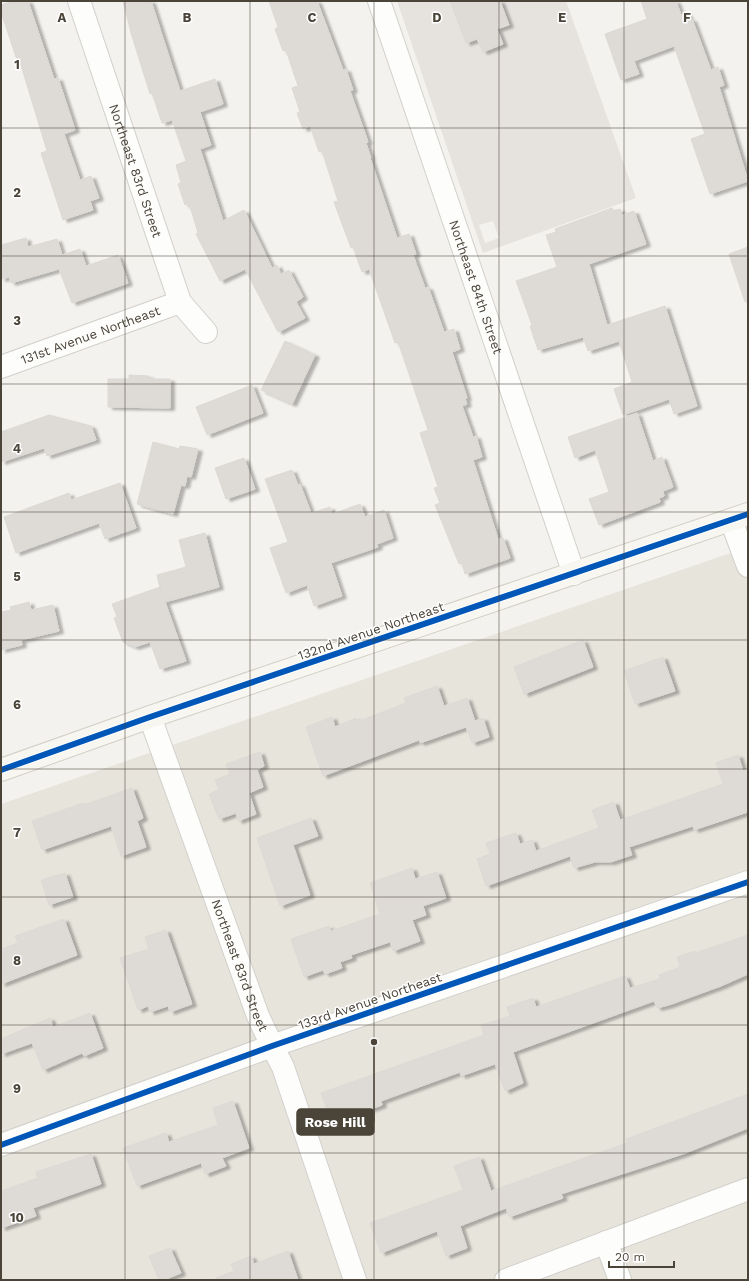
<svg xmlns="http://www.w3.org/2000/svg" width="749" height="1281" font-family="'Work Sans',sans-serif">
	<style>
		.residential { fill: #e7e4dc }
		.parking { fill: #e6e3df; fill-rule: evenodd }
		.building { fill: #dedbd6; stroke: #dcd9d4; filter: url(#shadow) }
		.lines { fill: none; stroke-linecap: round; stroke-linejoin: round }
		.street-casing { stroke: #d2d0cb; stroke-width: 24 }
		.secondary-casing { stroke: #d3cfc5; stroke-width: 24 }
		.street { stroke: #fdfdfc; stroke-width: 22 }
		.secondary { stroke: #f7f6f1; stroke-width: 22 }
		.cycleway-casing { stroke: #fff; stroke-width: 8 }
		.cycleway { stroke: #0057b8; stroke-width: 6 }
		.grid { fill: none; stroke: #4b4439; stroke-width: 1; stroke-opacity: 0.55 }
		.labels { text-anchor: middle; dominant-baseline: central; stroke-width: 3; stroke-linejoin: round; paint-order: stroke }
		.street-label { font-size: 13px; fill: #4b4439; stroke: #fff }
		.grid-label { font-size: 13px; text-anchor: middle; font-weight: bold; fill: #4b4439; stroke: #fff; stroke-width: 3; stroke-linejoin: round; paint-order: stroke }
		.leader { fill: none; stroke: #4b4439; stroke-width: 1.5 }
		.callout-dot { fill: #4b4439; stroke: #fff; stroke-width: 1.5 }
		.callout { fill: #4b4439; stroke: #4b4439; stroke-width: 1.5 }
		.callout-label { font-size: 14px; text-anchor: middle; font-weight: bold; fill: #fff }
	</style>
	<defs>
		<filter id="shadow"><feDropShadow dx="4.5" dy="2.5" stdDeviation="1" flood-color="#0004"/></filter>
	</defs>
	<rect width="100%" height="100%" fill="#f4f2ee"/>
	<path class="residential" d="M748,547V1280H1V804Z"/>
	<path class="parking" d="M397,1H450L466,43L477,39L483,52L503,44L497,29L509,25L500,1H566L636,198L483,253ZM493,221L499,238L485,243L479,225Z"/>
	<path class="building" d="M13,1H28L54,79L58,78L75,130L64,134L80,180L91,176L99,198L90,201L93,210L63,220L41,153L47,151L20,62L18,63L1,12V5Z
		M123,1H151L180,91L215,79L223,104L200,112L211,145L200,149L223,221L244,210L272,268L277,265L281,274L289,270L303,297L296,302L305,318L278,332L245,269L220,281L196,234L198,233L189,203L185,205L178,184L181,183L176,165L186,161L172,120L162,123L152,93L150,94L131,33Z
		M269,1H317L343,70L346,69L353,90L350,91L368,142L366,143L371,158H370L397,238L409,234L416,254L413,255L425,288L428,287L444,332L454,329L460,349L452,352L467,398L465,399L467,404L462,406L473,437L476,436L482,457L473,460L498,539L503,538L510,558L465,574L462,563L459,564L435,505L440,503L434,488L438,487L420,433L428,430L411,380L398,342L395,343L369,269L362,272L353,247L351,248L334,202L338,201L322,151L319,152L310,126L303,129L297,113L300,112L292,88L298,86L286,50L283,51L275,29L278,27Z
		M450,1H500L509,25L497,29L503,44L483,52L477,39L466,43Z
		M641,1H676L681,15L687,13L690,20L692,19L711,70L718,67L724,85L719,87L748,181L710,194L691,139L705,134L674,46L634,61L639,74L621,80L605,34L647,19Z
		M612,208L613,211L620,209L622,215L634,211L646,244L589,264L607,325L665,306L697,406L674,414L669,399L623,415L614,389L632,382L619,341L588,351L583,337L538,350L530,326L532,325L516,281L557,267L546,235L556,232L555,229Z
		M26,238L28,247L57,239L62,255L80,249L86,266L118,255L128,283L72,303L59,269L11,283L9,277L1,279V245Z
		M748,247V301L745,302L729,254Z
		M285,341L315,355L292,404L261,390Z
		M129,375L149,376V379H170V408L108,407V379H129Z
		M252,385L263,413L207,435L196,407Z
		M637,413L653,461L662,457L673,487L663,491L664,496L659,498L660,502L599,525L589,499L609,492L595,450L575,458L568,437Z
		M49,415L91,426L96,440L47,456L44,448L1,462V432Z
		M153,442L179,449L180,446L198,449L191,477L187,476L185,486L181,485L173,514L137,504Z
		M244,458L255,489L226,499L215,468Z
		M292,470L298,485L300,484L311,513L330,507L332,514L360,504L365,517L384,510L393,538L377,544L378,547L331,563L342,596L314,606L307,585L286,593L270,548L288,542L265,479Z
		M120,483L136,528L105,539L99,523L16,553L4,517L69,493L71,500Z
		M205,533L219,587L165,602L186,661L160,669L150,642L135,647L123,642L114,618L117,617L112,604L160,587L161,592L157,575L186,567L179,540Z
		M29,602L31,610L53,605L59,631L21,640L22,645L1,650V612L11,610L10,607Z
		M583,640L593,667L524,694L514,667Z
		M663,657L675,691L635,704L624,671Z
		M437,686L444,706L467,698L475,721L483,718L489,737L472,743L466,727L420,743L419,740L323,776L306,727L332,717L335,727L356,718L357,722L406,703L404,698Z
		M260,752L264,766L257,770L263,787L249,793L256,814L238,821L236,813L219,819L209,794L219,790L215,780L230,774L226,764Z
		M738,755L743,771L748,769V812L694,830L693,826L629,847L632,855L611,862H595L574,868L570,856L486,886L477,859L490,854L486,843L516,833L520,844L532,840L536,851L599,828L592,810L614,802L620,820L723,784L716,763Z
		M132,788L143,818L137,821L146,847L121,856L111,826L42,850L32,821L83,803L84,805Z
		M311,818L318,836L293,845L310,895L280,906L257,838Z
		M412,868L415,879L437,872L446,898L423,906L426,915L412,920L420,941L393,951L390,942L351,955L352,958L340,962L342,968L325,974L323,970L304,977L291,939L329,926L331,931L380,914L370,883Z
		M65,873L73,897L49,905L41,880Z
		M64,919L77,955L1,984V949L18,943L15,936Z
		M166,930L192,1004L170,1012L168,1006L150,1012L148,1006L138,1010L120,958L149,949L145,937Z
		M748,935V974L721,986L669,1005L657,1008L654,1001L513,1052L523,1083L505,1091L495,1064L461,1076L460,1072L381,1101L382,1105L332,1123L321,1093L484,1035L481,1025L510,1016L507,1007L533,998L536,1007L625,976L630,988L660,979L659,975L680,967L677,957L695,951V953Z
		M90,1013L103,1048L84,1056L82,1053L43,1070L32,1043L1,1054V1039L50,1018L53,1027Z
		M748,1094V1128L683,1154L561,1194L563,1198L509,1217L506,1208L460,1226L467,1248L446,1256L437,1231L381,1253L370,1223L463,1190L454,1166L479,1157L491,1191L627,1143L626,1139Z
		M233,1101L249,1148L222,1158L226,1166L205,1174L201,1163L137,1186L123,1148L166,1133L169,1142L218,1125L213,1108Z
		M91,1154L101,1184L33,1208L36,1216L1,1228V1191L38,1178L36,1172Z
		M170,1248L181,1273L164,1280H159L149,1256Z
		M288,1251L298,1280H216V1278L234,1271L231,1264L251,1256L254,1264Z"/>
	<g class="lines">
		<defs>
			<g id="street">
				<path id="s1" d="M79,1L180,302L206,332"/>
				<path id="s2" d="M379,1L574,574"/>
				<path id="s3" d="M1,367L180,302"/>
				<path d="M731,520L748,566"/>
				<path id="s4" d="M150,717L258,1016L272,1046L283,1067L355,1280"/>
				<path d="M1,1145L272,1046L748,882"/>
				<path d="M606,1242L620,1280"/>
				<path d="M506,1280L748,1189"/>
			</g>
			<path id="secondary" d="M1,770L150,717L748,514"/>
		</defs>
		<use href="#street" class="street-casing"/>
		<use href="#secondary" class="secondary-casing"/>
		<use href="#street" class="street"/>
		<use href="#secondary" class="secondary"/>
		<defs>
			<path id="cycleway" d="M1,770L150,717L748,514
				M1,1145L272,1046L748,882"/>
		</defs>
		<use href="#cycleway" class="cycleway-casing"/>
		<use href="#cycleway" class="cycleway"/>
	</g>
	<path class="grid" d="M125,1V1280M250,1V1280M374,1V1280M499,1V1280M624,1V1280M1,128H748M1,256H748M1,384H748M1,512H748M1,640H748M1,769H748M1,897H748M1,1025H748M1,1153H748"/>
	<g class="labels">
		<g class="street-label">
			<text stroke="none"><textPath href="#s1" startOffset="179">Northeast 83rd Street</textPath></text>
			<text stroke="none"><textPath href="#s2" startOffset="302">Northeast 84th Street</textPath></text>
			<text stroke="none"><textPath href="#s3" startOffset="95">131st Avenue Northeast</textPath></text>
			<text transform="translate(371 631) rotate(-19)">132nd Avenue Northeast</text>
			<text stroke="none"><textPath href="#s4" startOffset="264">Northeast 83rd Street</textPath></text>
			<text transform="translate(370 1001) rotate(-19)">133rd Avenue Northeast</text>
		</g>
	</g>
	<g class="grid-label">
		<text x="62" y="22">A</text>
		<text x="187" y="22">B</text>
		<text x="312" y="22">C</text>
		<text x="437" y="22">D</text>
		<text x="562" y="22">E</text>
		<text x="687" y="22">F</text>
		<text x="17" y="69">1</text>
		<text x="17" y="197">2</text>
		<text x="17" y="325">3</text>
		<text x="17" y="453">4</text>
		<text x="17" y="581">5</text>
		<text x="17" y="709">6</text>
		<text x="17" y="837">7</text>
		<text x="17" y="965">8</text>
		<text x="17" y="1093">9</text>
		<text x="17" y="1222">10</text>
	</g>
	<path class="leader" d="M374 1042L374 1122"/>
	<circle class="callout-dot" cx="374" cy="1042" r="4"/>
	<rect class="callout" x="297" y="1109" width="77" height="26" rx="4"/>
	<g class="callout-label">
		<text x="335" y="1127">Rose Hill</text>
	</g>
	<rect width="749" height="1281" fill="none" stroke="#4b4439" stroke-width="4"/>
	<path d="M609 1261v6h65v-6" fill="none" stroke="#4b4439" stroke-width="2"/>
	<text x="615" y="1261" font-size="12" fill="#4b4439" stroke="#ffffff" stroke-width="3" paint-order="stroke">20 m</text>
</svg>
